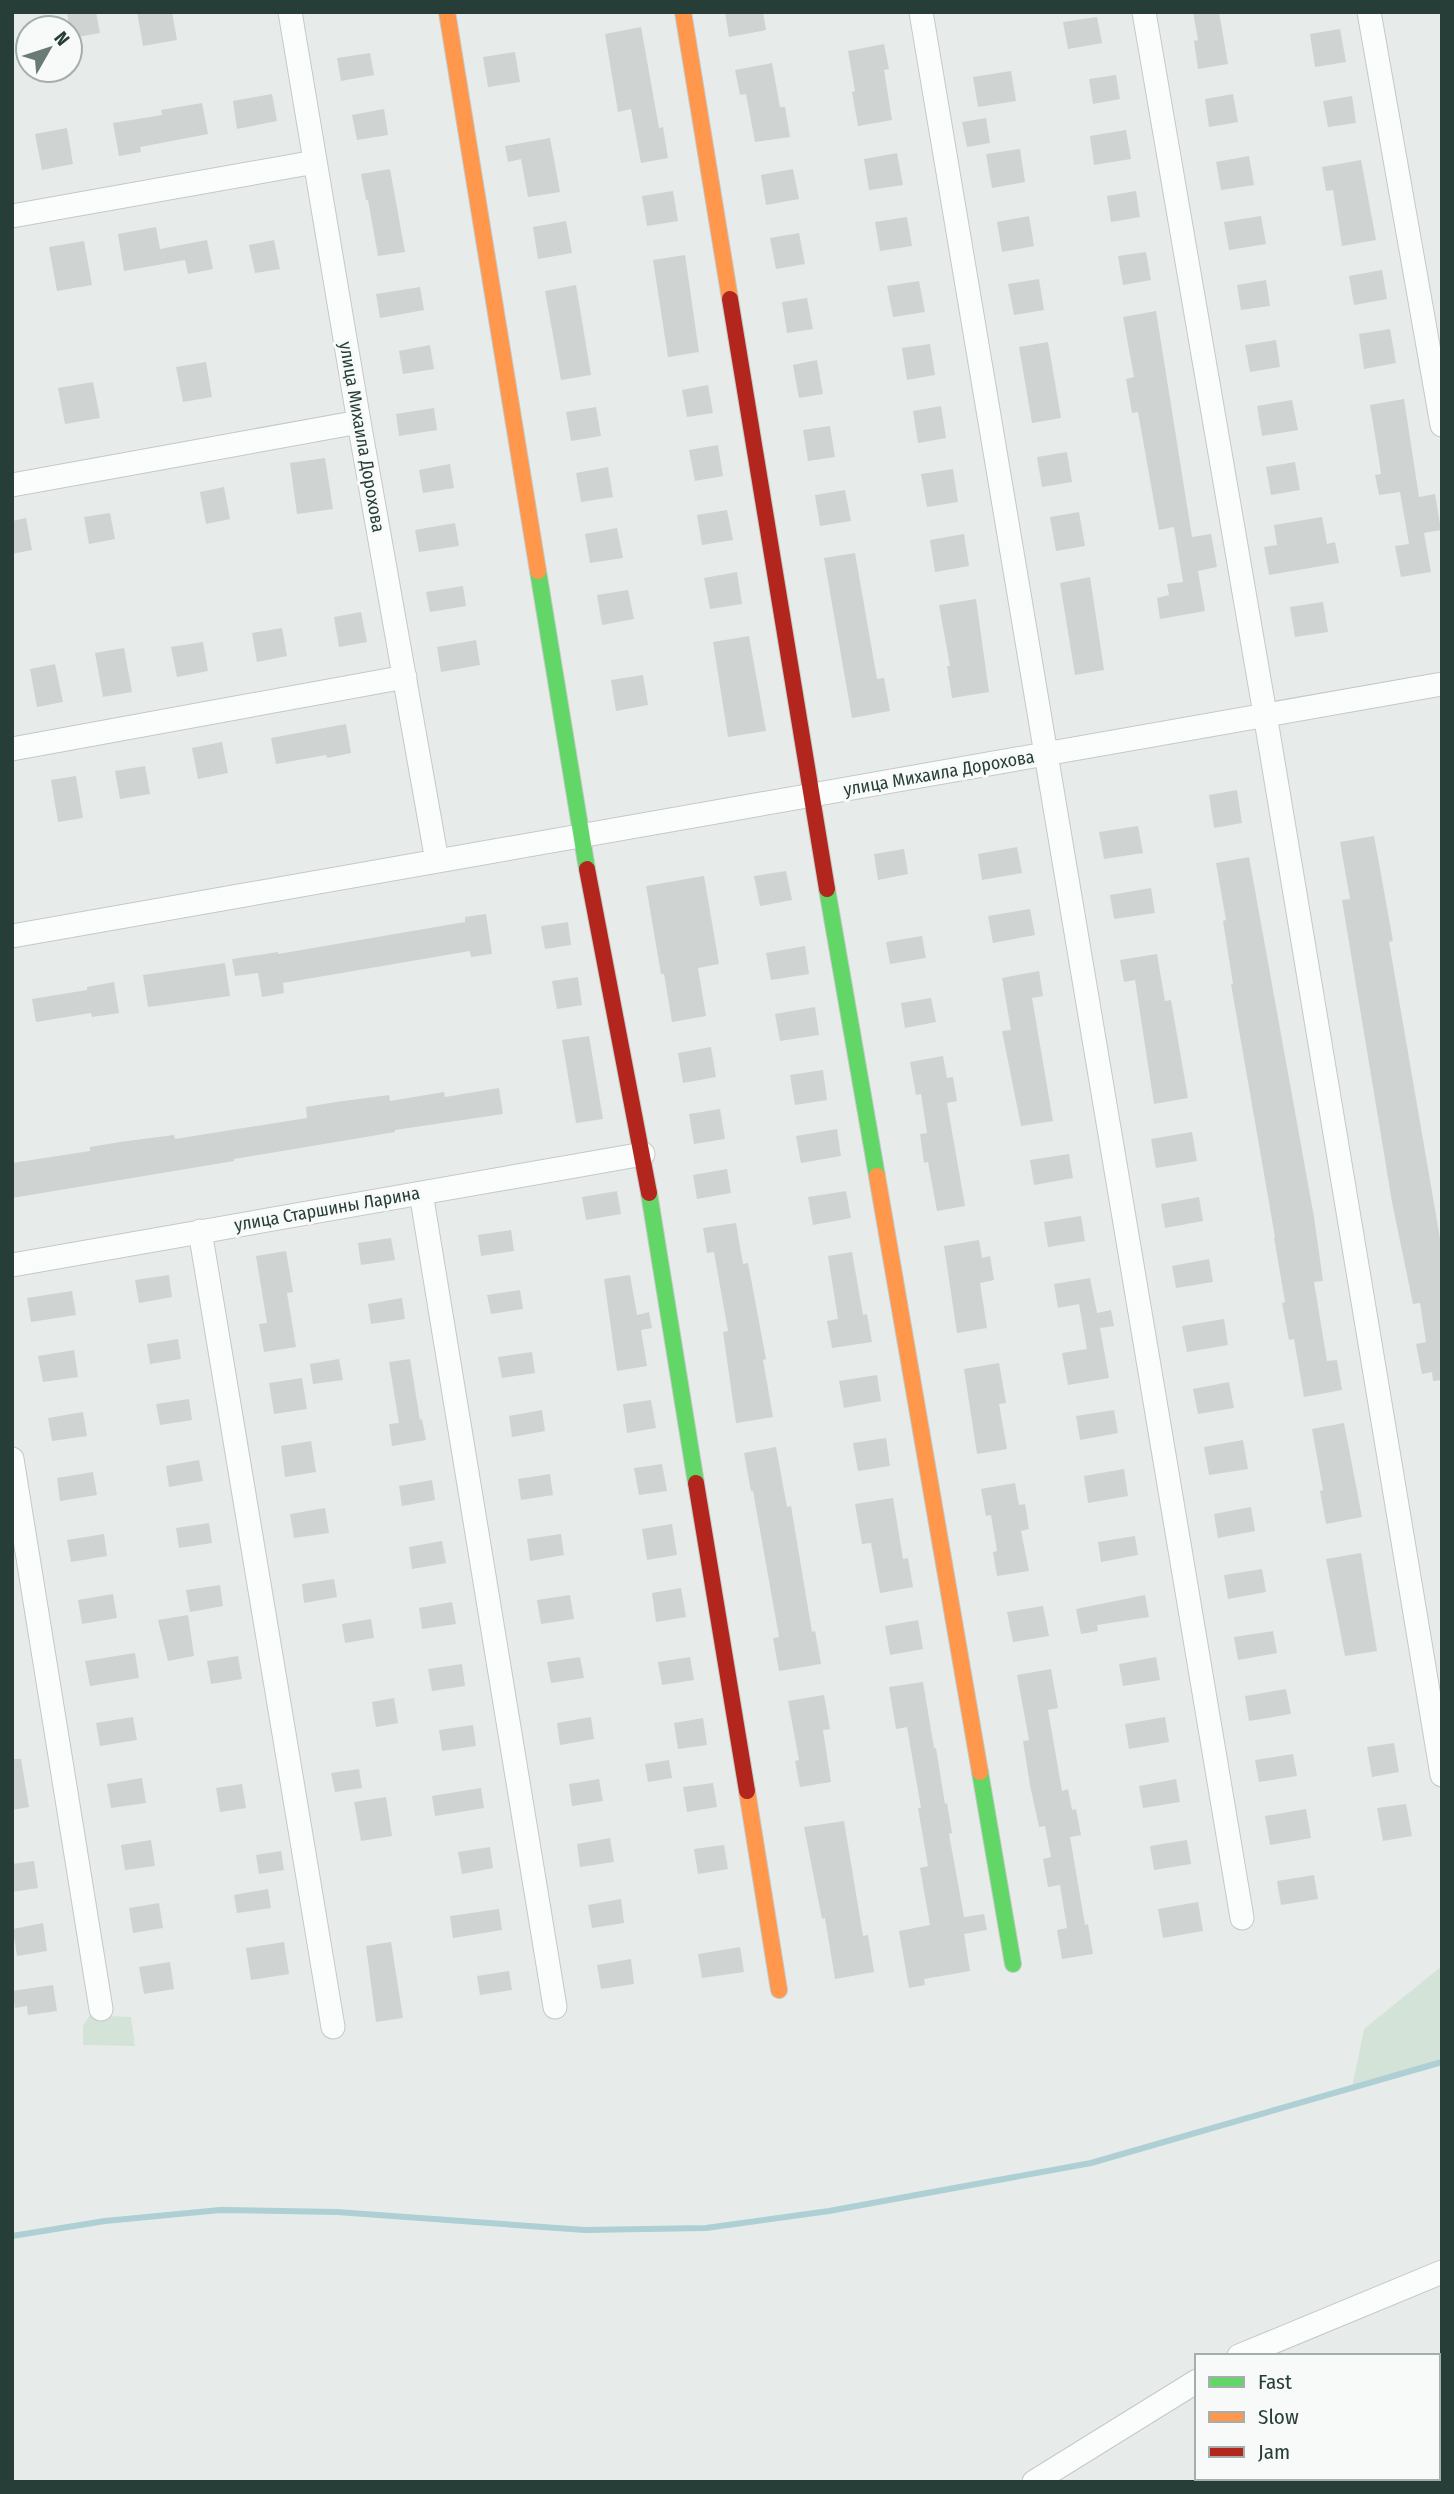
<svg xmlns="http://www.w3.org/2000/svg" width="1454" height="2494" font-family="'Fira Sans Condensed',sans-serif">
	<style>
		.green { fill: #d3e3d8 }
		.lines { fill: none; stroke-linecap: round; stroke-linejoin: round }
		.stream { stroke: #aecfd4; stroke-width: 6 }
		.building { fill: #cfd3d1 }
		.street-casing { stroke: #c4c9c7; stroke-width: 25 }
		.fast-casing { stroke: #c5cac8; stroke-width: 18 }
		.slow-casing { stroke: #c5cac8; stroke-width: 18 }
		.jam-casing { stroke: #c5cac8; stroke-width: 18 }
		.street { stroke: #fbfcfc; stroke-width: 23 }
		.fast { stroke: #63d668; stroke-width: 16 }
		.slow { stroke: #ff974d; stroke-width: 16 }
		.jam { stroke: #b3261e; stroke-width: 16 }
		.labels { text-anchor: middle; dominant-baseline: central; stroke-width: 6; stroke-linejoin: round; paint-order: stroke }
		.street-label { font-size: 18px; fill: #273e38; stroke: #f7faf8 }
	</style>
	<rect width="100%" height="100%" fill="#e7ecea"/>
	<path class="green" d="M1442,1966V2062L1352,2088L1364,2029Z
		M90,2015L131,2017L135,2046L83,2045V2026Z"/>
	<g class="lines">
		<path class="stream" d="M12,2236L105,2221L220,2210L337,2212L585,2230L706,2228L829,2211L1091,2163L1442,2062"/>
	</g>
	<path class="building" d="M67,12H96L100,33L71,38Z
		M137,12H172L177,40L143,46Z
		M725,12H763L766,30L729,37Z
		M1193,12H1219L1228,64L1198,69L1194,41L1198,40Z
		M1097,17L1102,43L1068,49L1063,22Z
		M641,27L659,128L663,127L668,158L641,163L631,109L618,112L605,34Z
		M1340,29L1346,62L1315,67L1310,34Z
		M884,44L889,69L884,70L892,120L858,126L852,92L855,91L848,51Z
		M515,52L520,82L488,87L483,57Z
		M370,53L374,75L341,81L337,58Z
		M772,63L780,107H785L790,137L755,142L746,94L740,95L735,70Z
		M1011,71L1016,101L978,107L973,77Z
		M1116,75L1120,99L1093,104L1089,79Z
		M272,94L277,121L237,129L233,101Z
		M1233,94L1238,122L1209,127L1205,99Z
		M1352,96L1356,123L1328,127L1323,101Z
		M202,103L208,134L140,147L141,152L119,156L113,123L162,115L161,110Z
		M384,109L388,135L357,140L352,115Z
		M986,118L990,143L967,147L962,122Z
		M67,128L73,164L42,170L35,134Z
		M1126,130L1131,159L1094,165L1090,136Z
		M550,138L560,192L528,197L521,159L508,162L505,146Z
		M1020,149L1025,182L992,188L986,154Z
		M897,153L903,185L869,190L864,159Z
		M1249,156L1254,185L1221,190L1216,162Z
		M1361,160L1376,240L1342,246L1333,190L1326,191L1322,167Z
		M390,169L405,252L378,256L368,200H366L361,174Z
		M793,169L799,199L766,205L761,175Z
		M673,191L678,221L647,226L642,196Z
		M1136,191L1140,217L1111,222L1107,196Z
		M1029,216L1034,246L1002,252L997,222Z
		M1261,216L1266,244L1229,250L1224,222Z
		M907,217L912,246L880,251L875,222Z
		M566,221L572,253L538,259L533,227Z
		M156,227L160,249L207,240L213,269L188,274L185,260L124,271L118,234Z
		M799,233L805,264L776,269L770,238Z
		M274,240L280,269L255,273L249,245Z
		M84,241L92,285L57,291L49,247Z
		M1146,252L1151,280L1123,285L1118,256Z
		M685,255L699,352L668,357L653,260Z
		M1382,270L1387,299L1354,305L1349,276Z
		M1039,279L1044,310L1014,315L1008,284Z
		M1266,280L1270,306L1241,310L1237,285Z
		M919,281L925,312L893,317L887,286Z
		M576,285L591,375L561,380L545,291Z
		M420,287L424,310L380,318L376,294Z
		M807,298L813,329L787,333L782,302Z
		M1156,311L1192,537L1211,534L1217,567L1198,571L1205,611L1160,619L1157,598L1169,595L1167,584L1183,582L1174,527L1159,530L1138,412L1132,413L1126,379L1134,377L1123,317Z
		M1390,329L1396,363L1364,369L1359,334Z
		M1276,340L1280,367L1250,372L1245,345Z
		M1048,342L1061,418L1032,423L1019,347Z
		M930,344L935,375L907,380L902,348Z
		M430,345L434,369L403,374L399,351Z
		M817,360L823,394L799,398L793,365Z
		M206,362L212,397L183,402L176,367Z
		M93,382L100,418L65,424L58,388Z
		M708,385L713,413L687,417L682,390Z
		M1404,399L1419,497L1435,494L1441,530L1424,533L1431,572L1401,577L1395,546L1409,544L1400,492L1379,495L1375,475L1381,474L1379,460L1370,405Z
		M1292,400L1298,430L1262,436L1257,406Z
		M941,406L946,438L918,443L913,411Z
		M596,407L601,436L571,441L566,412Z
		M434,408L437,430L399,436L396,414Z
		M830,426L835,457L808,461L803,430Z
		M718,445L723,476L695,481L689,450Z
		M1067,452L1072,482L1042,487L1037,457Z
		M325,458L333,509L297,514L290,463Z
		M1295,462L1300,490L1271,495L1266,467Z
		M450,464L454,488L423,493L419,470Z
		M608,467L613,497L581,502L576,473Z
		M953,469L958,502L927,507L921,474Z
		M224,487L230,519L206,524L200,492Z
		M845,490L851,521L820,526L815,495Z
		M727,510L733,540L702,545L697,515Z
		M1079,512L1085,546L1056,551L1050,517Z
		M110,513L115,539L89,544L84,517Z
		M1322,517L1327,544L1335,542L1339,563L1269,575L1264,547L1277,545L1274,525Z
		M26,518L32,550L12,554V521Z
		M455,523L459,546L419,552L415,530Z
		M617,528L623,558L590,563L585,534Z
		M964,534L969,566L935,572L930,540Z
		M855,553L877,679L884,678L890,711L852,718L824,558Z
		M737,572L742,604L710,609L704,578Z
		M1090,577L1104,670L1075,675L1060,583Z
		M463,586L466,606L430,612L426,592Z
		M628,590L634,619L602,625L597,595Z
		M976,599L989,692L952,698L947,666H950L939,605Z
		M1323,602L1328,632L1295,637L1290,607Z
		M361,612L367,642L339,647L334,617Z
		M282,628L287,656L257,662L252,633Z
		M749,636L766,731L728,737L713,642Z
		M476,640L480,665L441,672L437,647Z
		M203,642L208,671L177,677L171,647Z
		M124,648L132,692L103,697L95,653Z
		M55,664L63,702L37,707L30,669Z
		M643,675L648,705L616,711L611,680Z
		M346,724L351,753L327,758L326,755L276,764L271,738Z
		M222,742L228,773L198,779L192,748Z
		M145,766L150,794L120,799L115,771Z
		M76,776L83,818L58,822L51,780Z
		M1237,790L1242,823L1214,828L1209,795Z
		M1138,826L1143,853L1104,859L1099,832Z
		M1374,836L1393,941L1389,942L1442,1250V1380L1433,1381L1432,1372L1422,1374L1416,1344L1426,1342L1420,1303L1413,1304L1392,1202L1342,900L1350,899L1340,842Z
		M1017,847L1022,873L982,880L978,854Z
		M904,849L908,874L878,880L874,854Z
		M1249,857L1314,1217L1323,1281L1314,1282L1327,1361L1337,1360L1342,1390L1304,1397L1294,1339L1289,1340L1282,1303L1285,1302L1274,1237H1275L1231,984H1233L1223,921L1226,920L1216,863Z
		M786,871L792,900L760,906L754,876Z
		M704,876L719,964L698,968L706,1016L672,1022L664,974H661L646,886Z
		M1151,888L1155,913L1114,919L1110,895Z
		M1030,909L1035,935L993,943L988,916Z
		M486,914L492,954L471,957L470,951L283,983L284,993L262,997L258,973L235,976L232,959L278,952V954L465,922V917Z
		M568,922L571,945L545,949L541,926Z
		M922,936L926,958L890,964L886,942Z
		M805,946L809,974L771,980L766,953Z
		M1157,954L1165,1001L1171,1000L1188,1098L1154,1104L1135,980L1124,982L1120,960Z
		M225,963L230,996L148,1007L143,975Z
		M1039,971L1043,996L1032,998L1053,1121L1021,1126L1002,1031L1011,1030L1002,978Z
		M578,977L582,1005L557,1009L552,981Z
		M114,982L119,1013L92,1017L91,1013L36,1022L32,999L87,990V987Z
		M931,998L936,1022L905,1028L901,1003Z
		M815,1007L819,1035L780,1041L775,1014Z
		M589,1036L603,1119L576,1123L562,1040Z
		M711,1047L716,1077L683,1083L678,1053Z
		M943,1056L947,1078L953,1077L957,1101L947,1103L965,1206L937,1211L928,1162L924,1163L920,1134L927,1133L921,1094L916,1095L910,1062Z
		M823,1070L827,1100L795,1105L790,1075Z
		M499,1088L503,1114L395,1130V1132L234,1159V1161L12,1198V1163L90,1151V1147L120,1142L174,1135L175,1139L307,1118L306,1107L336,1102L389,1095L390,1101L444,1092L445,1097Z
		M720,1109L725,1139L694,1144L689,1114Z
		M837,1129L841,1156L801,1163L796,1136Z
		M1192,1132L1197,1161L1156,1168L1151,1139Z
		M1069,1154L1073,1178L1034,1185L1030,1160Z
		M727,1169L731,1193L697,1199L693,1175Z
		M617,1191L621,1214L586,1220L582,1197Z
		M846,1191L851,1218L813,1225L808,1197Z
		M1199,1197L1203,1221L1165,1228L1161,1204Z
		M1081,1216L1085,1241L1048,1247L1044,1222Z
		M736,1223L743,1264L748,1263L766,1359L763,1360L773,1417L736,1423L723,1332L728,1331L714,1252L707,1253L703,1228Z
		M511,1230L514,1251L481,1256L478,1235Z
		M391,1238L395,1260L361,1265L358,1243Z
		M979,1240L982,1258L990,1256L994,1280L980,1283L987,1328L957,1333L944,1246Z
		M286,1251L293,1292L287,1293L296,1347L264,1352L259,1324L267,1323L256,1256Z
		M852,1252L863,1315L867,1314L872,1342L832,1348L827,1321L838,1319L828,1256Z
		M1209,1259L1213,1282L1176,1288L1172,1266Z
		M169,1275L172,1297L139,1303L135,1280Z
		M630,1275L637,1315L649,1312L652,1328L641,1330L647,1366L617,1371L604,1279Z
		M1090,1278L1097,1313L1111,1310L1114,1326L1100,1328L1109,1378L1068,1385L1062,1353L1087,1349L1079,1304L1058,1308L1054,1284Z
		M520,1290L523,1309L491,1314L487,1295Z
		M72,1291L76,1315L31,1322L27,1298Z
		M402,1298L405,1319L371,1324L368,1304Z
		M1224,1319L1228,1345L1187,1352L1182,1326Z
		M178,1339L181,1359L150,1364L147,1344Z
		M74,1350L78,1377L43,1382L38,1356Z
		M532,1352L535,1373L502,1378L498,1357Z
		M339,1359L343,1380L313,1384L310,1364Z
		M410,1359L420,1420L422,1419L426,1440L392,1446L389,1424L399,1423L389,1362Z
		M999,1363L1006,1403L999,1404L1007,1449L977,1454L964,1369Z
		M877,1375L881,1401L844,1408L839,1381Z
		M302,1378L307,1409L274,1414L269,1383Z
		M1229,1382L1234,1408L1198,1414L1193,1389Z
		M189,1399L192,1420L160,1425L156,1404Z
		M651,1400L656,1428L627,1433L623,1404Z
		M542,1410L545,1431L512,1437L509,1416Z
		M1114,1410L1118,1433L1080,1440L1076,1416Z
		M83,1412L87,1436L52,1441L48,1418Z
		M1344,1423L1362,1517L1326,1524L1320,1491L1323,1490L1312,1429Z
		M886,1438L890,1466L858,1471L853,1443Z
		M1243,1440L1248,1469L1209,1475L1204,1447Z
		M311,1441L316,1472L285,1477L281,1446Z
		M776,1447L787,1507L791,1506L812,1632L815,1631L821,1664L779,1671L773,1638L779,1637L753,1491H751L744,1453Z
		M199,1460L203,1481L169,1487L166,1466Z
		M662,1464L667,1491L639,1495L634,1468Z
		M1124,1469L1128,1496L1088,1503L1084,1476Z
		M93,1472L97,1495L60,1501L57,1478Z
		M550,1474L553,1495L521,1500L518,1479Z
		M432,1480L435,1500L402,1506L399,1486Z
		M1015,1483L1019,1505L1025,1504L1029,1529L1021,1531L1029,1571L997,1576L993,1552L997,1551L991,1515L986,1516L981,1489Z
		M893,1498L903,1559L908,1558L913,1587L880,1593L871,1543L862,1544L855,1504Z
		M1251,1507L1255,1531L1218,1538L1214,1514Z
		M325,1508L329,1533L294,1538L290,1514Z
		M209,1523L212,1543L179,1548L176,1528Z
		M672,1524L677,1555L647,1560L642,1529Z
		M104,1534L107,1556L71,1562L67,1540Z
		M561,1534L564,1555L530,1561L527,1539Z
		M1135,1536L1138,1555L1101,1562L1098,1542Z
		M442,1541L446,1563L412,1569L409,1547Z
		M1361,1553L1377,1651L1345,1656L1326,1559Z
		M1262,1569L1266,1592L1228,1599L1224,1575Z
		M334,1579L337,1597L304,1603L302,1584Z
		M220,1585L223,1606L190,1612L186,1590Z
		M681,1588L686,1617L656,1622L652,1593Z
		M113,1594L117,1618L82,1624L78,1600Z
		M570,1595L574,1619L541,1624L537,1600Z
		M1145,1595L1149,1617L1097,1625L1098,1631L1081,1634L1076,1609Z
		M452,1602L456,1624L422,1629L419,1608Z
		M1043,1606L1049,1636L1013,1642L1007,1612Z
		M188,1615L194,1656L168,1661L158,1620Z
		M371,1619L374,1638L345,1643L342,1624Z
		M918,1620L923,1649L890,1655L885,1626Z
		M1273,1631L1277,1653L1238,1660L1234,1637Z
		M135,1653L139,1678L90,1686L85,1661Z
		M238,1656L242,1679L211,1684L207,1661Z
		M580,1657L584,1678L551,1683L547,1662Z
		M690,1657L694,1680L662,1685L658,1662Z
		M1156,1657L1160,1680L1123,1686L1119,1664Z
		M462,1664L465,1686L432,1691L428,1669Z
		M1051,1669L1058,1708L1048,1710L1062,1791L1068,1789L1072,1810L1076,1809L1081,1835L1070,1837L1085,1925L1088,1924L1093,1954L1062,1959L1057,1930L1067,1928L1060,1885L1048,1887L1043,1859L1051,1857L1045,1826L1039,1827L1030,1785L1023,1741L1029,1740L1017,1675Z
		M923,1682L934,1748H936L945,1804L947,1803L952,1833L949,1834L964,1917L984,1914L987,1930L964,1934L970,1971L924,1979L925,1985L909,1988L899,1931L930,1925L920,1868L928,1866L918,1808H921L907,1727L896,1729L889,1687Z
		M1286,1689L1291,1714L1249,1721L1245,1696Z
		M824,1695L830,1729L823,1730L831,1782L800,1787L795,1761L799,1760L788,1701Z
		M394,1698L398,1723L376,1727L372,1702Z
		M133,1717L137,1740L100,1746L96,1723Z
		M591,1717L594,1739L560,1745L557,1723Z
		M1165,1717L1169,1742L1129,1749L1125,1724Z
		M703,1718L707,1745L678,1749L674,1723Z
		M473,1725L476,1746L442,1751L439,1730Z
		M1394,1743L1399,1772L1372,1777L1367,1747Z
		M1293,1754L1297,1776L1259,1782L1255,1760Z
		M12,1759H21L29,1807L12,1810Z
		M669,1760L672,1778L648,1782L645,1764Z
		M359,1769L362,1788L335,1792L331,1773Z
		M142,1778L146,1803L111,1808L107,1784Z
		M599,1779L603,1801L572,1806L569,1784Z
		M1176,1779L1180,1802L1143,1808L1139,1786Z
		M713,1783L717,1807L687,1812L683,1787Z
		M242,1784L246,1808L220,1812L216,1788Z
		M481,1788L484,1808L435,1816L432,1796Z
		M386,1797L392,1836L361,1841L354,1802Z
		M1406,1804L1412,1836L1383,1841L1377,1808Z
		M1306,1809L1311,1838L1270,1845L1265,1816Z
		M844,1821L863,1936L868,1935L874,1972L835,1979L825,1918L822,1919L804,1827Z
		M610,1838L614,1862L580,1867L577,1844Z
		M151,1840L155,1866L125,1870L121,1845Z
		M1187,1840L1191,1864L1154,1870L1150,1846Z
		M724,1845L728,1869L698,1874L694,1849Z
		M490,1847L493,1868L462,1874L458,1852Z
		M281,1851L284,1870L259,1874L256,1855Z
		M34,1861L38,1888L12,1892V1864Z
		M1314,1875L1318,1899L1281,1905L1277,1881Z
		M268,1889L271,1908L237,1913L234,1895Z
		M621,1899L624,1923L592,1928L588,1905Z
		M1198,1902L1203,1931L1163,1938L1158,1909Z
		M159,1903L163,1928L133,1933L129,1908Z
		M499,1909L502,1930L453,1938L450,1916Z
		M43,1923L47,1951L17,1956L13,1929Z
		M284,1942L289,1974L251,1980L246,1948Z
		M391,1942L403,2018L376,2022L366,1946Z
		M740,1947L744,1972L702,1978L698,1954Z
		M631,1959L634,1984L601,1989L597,1965Z
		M170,1962L174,1989L144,1994L139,1967Z
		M509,1971L512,1990L480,1995L477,1976Z
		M53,1985L57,2011L28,2015L27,2006L15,2008L12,1991Z"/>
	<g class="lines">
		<defs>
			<path id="street" d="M290,12L359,422L437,861
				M921,12L1242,1918
				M1144,12L1265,714L1442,1775
				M1369,12L1442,425
				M12,216L315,162
				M12,485L359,422
				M12,749L405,677
				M12,936L1442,684
				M421,1193L555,2007
				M200,1231L333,2027
				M12,1265L643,1154
				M12,1459L101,2009
				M1239,2356L1442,2272
				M1034,2482L1197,2381"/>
			<path id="fast" d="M538,571L587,869
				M827,889L877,1176
				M649,1193L696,1483
				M980,1772L1013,1964"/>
			<path id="slow" d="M447,12L538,571
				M683,12L730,299
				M877,1176L980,1772
				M747,1791L779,1990"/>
			<path id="jam" d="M730,299L827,889
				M587,869L649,1193
				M696,1483L747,1791"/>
		</defs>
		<use href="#street" class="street-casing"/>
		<use href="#fast" class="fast-casing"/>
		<use href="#slow" class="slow-casing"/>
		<use href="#jam" class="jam-casing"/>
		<use href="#street" class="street"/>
		<use href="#fast" class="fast"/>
		<use href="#slow" class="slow"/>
		<use href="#jam" class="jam"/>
	</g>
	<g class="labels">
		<g class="street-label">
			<text transform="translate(362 437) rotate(80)">улица Михаила Дорохова</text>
			<text transform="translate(939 773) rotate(-10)">улица Михаила Дорохова</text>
			<text transform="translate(327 1209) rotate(-10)">улица Старшины Ларина</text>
		</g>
	</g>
	<rect width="1454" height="2494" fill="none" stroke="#273e38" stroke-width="28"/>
	<rect x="1195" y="2354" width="245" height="126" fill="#f7faf8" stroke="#a4afab" stroke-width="2"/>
	<rect x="1209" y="2377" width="35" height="10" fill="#63d668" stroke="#a4afab" stroke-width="2"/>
	<text x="1258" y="2389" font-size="21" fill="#273e38">Fast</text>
	<rect x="1209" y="2412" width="35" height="10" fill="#ff974d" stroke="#a4afab" stroke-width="2"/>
	<text x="1258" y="2424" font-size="21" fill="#273e38">Slow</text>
	<rect x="1209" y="2447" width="35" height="10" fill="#b3261e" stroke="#a4afab" stroke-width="2"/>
	<text x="1258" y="2459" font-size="21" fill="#273e38">Jam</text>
	<g transform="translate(49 49) rotate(51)"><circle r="33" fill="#f7faf8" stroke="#a4afab" stroke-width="2"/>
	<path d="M0-5L12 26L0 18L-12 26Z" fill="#6a7b76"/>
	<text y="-10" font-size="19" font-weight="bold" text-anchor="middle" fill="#273e38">N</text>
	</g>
</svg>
